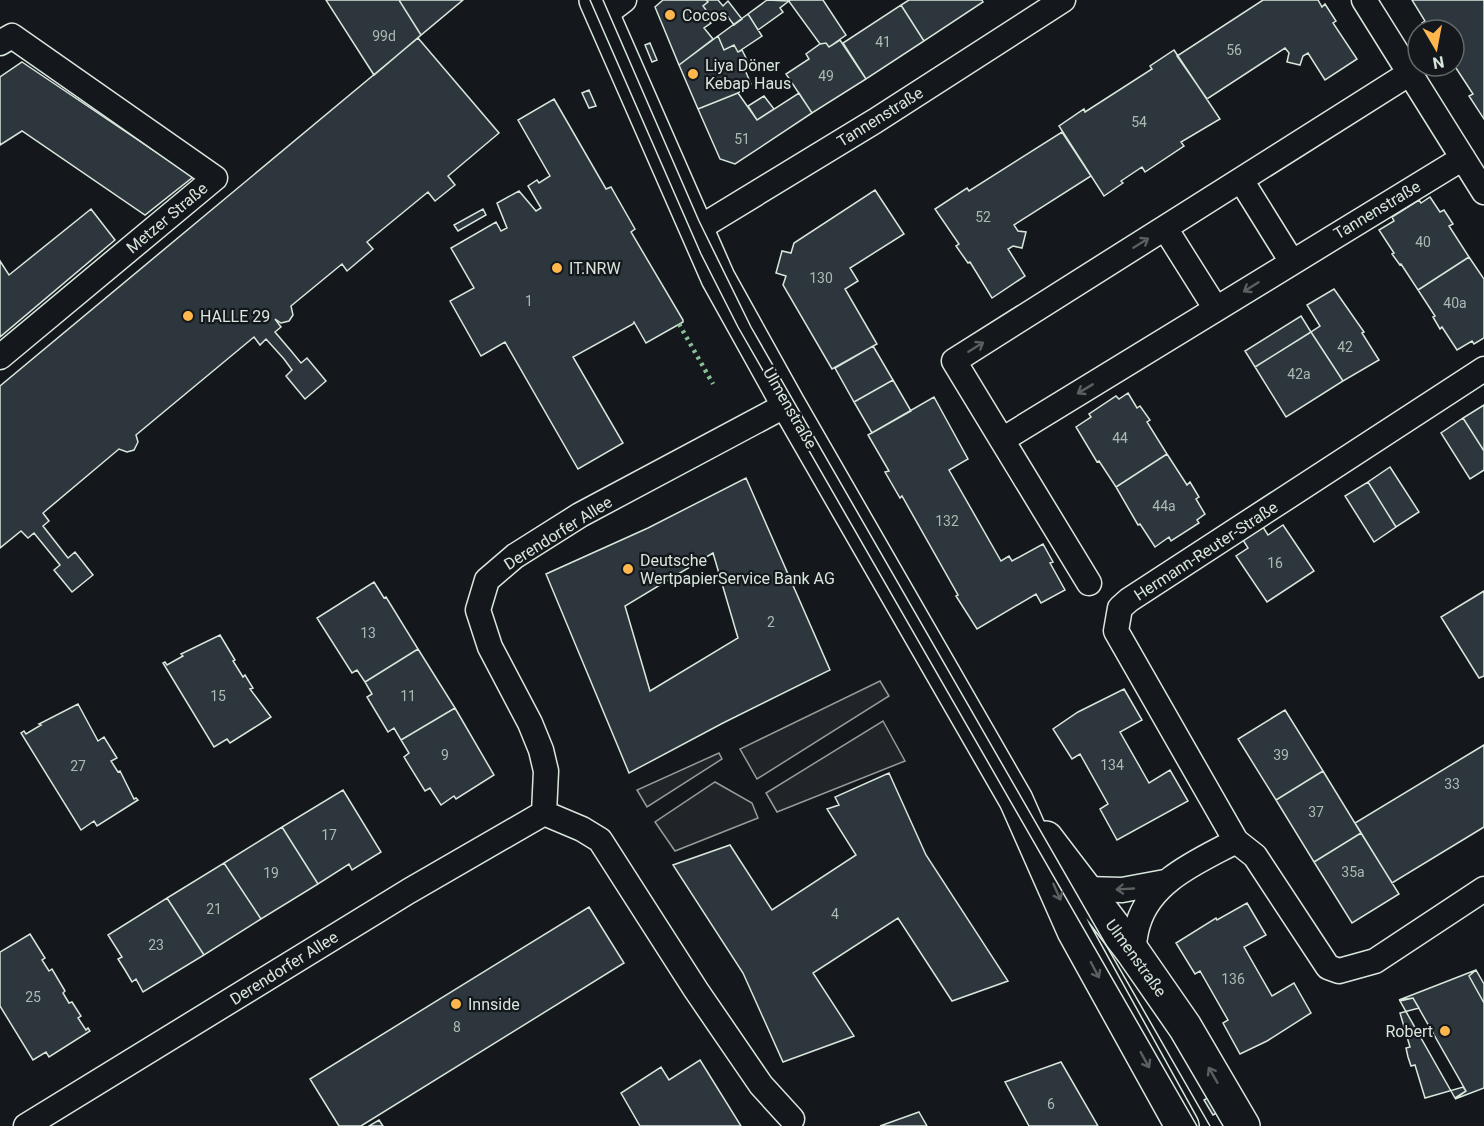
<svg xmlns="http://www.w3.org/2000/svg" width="1484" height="1126" font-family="Roboto,sans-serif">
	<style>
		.green { fill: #202428; stroke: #939e99; stroke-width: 1.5 }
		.building { fill: #2c363c; stroke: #d8e6dc; stroke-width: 1.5; fill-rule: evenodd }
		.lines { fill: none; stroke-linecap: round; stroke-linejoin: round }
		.minor-casing { stroke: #d8e6dc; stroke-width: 27 }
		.secondary-casing { stroke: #d8e6dc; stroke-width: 36 }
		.minor { stroke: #14181c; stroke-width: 24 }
		.secondary { stroke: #14181c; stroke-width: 33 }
		.tram { stroke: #d8e6dc; stroke-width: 1.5 }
		.hedge { stroke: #8ac095; stroke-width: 4.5; stroke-dasharray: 3 4.5; stroke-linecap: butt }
		.oneway { stroke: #59605f }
		.poi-dot { fill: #ffb74d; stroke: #14181c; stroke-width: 2 }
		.labels { text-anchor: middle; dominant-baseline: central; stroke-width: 4.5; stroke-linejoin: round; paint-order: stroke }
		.number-label { font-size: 14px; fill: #adbab4 }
		.poi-label { font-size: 16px; fill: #d8e6dc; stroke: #14181c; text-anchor: start }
		.street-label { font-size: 16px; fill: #d8e6dc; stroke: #14181c }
	</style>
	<rect width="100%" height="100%" fill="#14181c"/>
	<path class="green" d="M880,681L889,696L757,779L740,749Z
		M883,721L905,761L777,812L766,793Z
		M719,753L722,759L647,807L637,790Z
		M715,782L752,803L758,818L675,851L655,822Z"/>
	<path class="building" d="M326,0H399L421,35L374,75Z
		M399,0H463L421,35Z
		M663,0H706L708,2L703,6L709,14L705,16L711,23L704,28L713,39L679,65L655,7Z
		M706,0H718L723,6L728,1L742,19L734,25L728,17L723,21L709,14L703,6L708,2Z
		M767,0L789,1L780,8L783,12L758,30L748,14Z
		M788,0H823L846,35L829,47L826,43L820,44Z
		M909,0H982L983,2L924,41L901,5Z
		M1263,0H1318L1322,7L1325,4L1336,21L1333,23L1357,59L1325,80L1308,53L1303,56L1300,65L1287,62L1289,53L1285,48L1207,99L1177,56Z
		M1412,0H1484V119L1469,96L1473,94L1454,65V30H1426L1422,23L1425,21Z
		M901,5L924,41L866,79L843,43Z
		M748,14L762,36L738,52L734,45L724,50L718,36Z
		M718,36L724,50L734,45L738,52L742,50L751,68L745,70L751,84L738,93L698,109L679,65Z
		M418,38L499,133L448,176L455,185L435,201L428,192L367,242L373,249L347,271L342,264L291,306L293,315L289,321L281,323L275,319L281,327L275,332L292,352L301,363L307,358L326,381L305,399L286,376L292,370L284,359L266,339L260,345L254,337L136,435L138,442L134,450L127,452L119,449L43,513L49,521L43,526L68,558L75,552L93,575L72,592L54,570L60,565L34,533L28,538L21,531L0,548V386Z
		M840,40L866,79L812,113L786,74L809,59L806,54L820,44L826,43L829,47Z
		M650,43L657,60L652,62L645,45Z
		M1174,50L1220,119L1181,142L1184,146L1145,172L1142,167L1121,181L1123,183L1104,196L1059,126L1084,109L1085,112L1152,69L1150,66Z
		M22,62L193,177L145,215L22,131L0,145V77Z
		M589,90L596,106L589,108L582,93Z
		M738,93L757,120L799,93L812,113L735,164L720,159L698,109Z
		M764,96L774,109L757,120L748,106Z
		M554,99L606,189L611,187L635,229L631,232L683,320V322L646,343L634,322L633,324L573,357L623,443L578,469L505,342L481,356L450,301L474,288L451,248L496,222L501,231L507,228L497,203L519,191L536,211L541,208L528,186L537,180L539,183L550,176L518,120Z
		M1062,132L1091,176L1014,225L1018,231L1026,232L1022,248L1013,246L1008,249L1025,276L992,298L970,262L968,263L956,246L959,244L935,209L967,188L969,191Z
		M875,190L904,234L850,268L858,281L845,289L877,344L832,369L783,285L786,276L776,273L782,251L791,253L794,243Z
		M1430,197L1440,212L1444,210L1453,224L1449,226L1469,257L1418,290L1401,264L1400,265L1392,254L1394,253L1379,230L1394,221L1392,217L1419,200L1421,203Z
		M91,209L115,240L0,337V261L9,275Z
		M483,209L486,215L458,231L454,225Z
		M1469,257L1484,279V338L1474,344L1472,341L1457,350L1442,327L1440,329L1433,317L1435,316L1418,290Z
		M1334,289L1364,332L1362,333L1379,360L1343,381L1311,332L1320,326L1307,305Z
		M1301,316L1311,332L1255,367L1245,351Z
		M1311,332L1343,381L1286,417L1255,367Z
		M873,346L893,380L854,402L835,368Z
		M893,380L911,411L872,433L854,402Z
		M1128,393L1137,408L1140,406L1150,420L1147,422L1167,454L1116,487L1099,461L1097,462L1076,427L1091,417L1089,414L1116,396L1119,399Z
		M934,397L968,459L949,470L1001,561L1009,556L1012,561L1043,544L1053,562L1050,563L1065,590L1041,603L1036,594L977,629L956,596L958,595L902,496L900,498L885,472L889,471L868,435Z
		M1484,405V451L1463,418Z
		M1463,418L1484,451V470L1470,479L1441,433Z
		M1167,454L1187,485L1190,482L1199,497L1196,499L1205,514L1197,520L1199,523L1171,541L1169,537L1155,547L1140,524L1138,525L1116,487Z
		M1390,467L1419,512L1396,527L1368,482Z
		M746,478L830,670L723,723L629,773L546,574L648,528ZM713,553L738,638L650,691L625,606Z
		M1368,482L1396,527L1374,542L1345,496Z
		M1283,525L1314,571L1267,602L1236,556L1248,548L1243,540L1263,527L1268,535Z
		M374,582L384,598L386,597L418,649L365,682L357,670L352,673L317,618Z
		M1484,591V676L1479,678L1441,617Z
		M220,635L235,660L233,661L243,677L245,675L253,688L250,689L271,717L230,743L227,739L214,747L163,663L165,662L167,665L183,656L181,654Z
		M418,649L455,708L401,740L394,728L388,732L367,697L372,694L365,682Z
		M1124,689L1142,720L1120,732L1149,783L1170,770L1188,801L1117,840L1100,809L1108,804L1080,754L1072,759L1053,729L1078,712Z
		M78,704L98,741L104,737L117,758L111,761L118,772L120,771L134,799L136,798L138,800L97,826L94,821L81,830L21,733L24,731L26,734L41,725L39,724Z
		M455,708L494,775L456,799L454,796L441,805L430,788L425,791L404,757L409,753L401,740Z
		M1285,710L1323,771L1276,800L1238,739Z
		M1484,745V827L1392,883L1355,823Z
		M1323,771L1361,833L1314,862L1276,800Z
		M889,773L926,855L1008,981L952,1001L898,918L813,973L854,1036L783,1062L743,973L673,865L730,845L772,910L856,855L827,809L839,805L835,797Z
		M343,790L381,852L352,870L349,864L318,884L282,827Z
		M282,827L318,884L261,919L224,863Z
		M1361,833L1399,894L1352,923L1314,862Z
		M224,863L261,919L204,955L167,898Z
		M167,898L204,955L143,992L136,979L132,982L125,970L118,959L122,957L108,935Z
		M1247,903L1266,935L1244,947L1272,996L1294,983L1311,1013L1267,1041L1240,1054L1223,1023L1228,1020L1200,971L1195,974L1176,943L1216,918L1217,920Z
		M589,907L624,963L361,1126H339L310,1079Z
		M30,934L45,958L42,960L49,971L52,969L65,991L63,993L69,1003L72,1002L81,1016L78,1018L86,1030L88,1028L90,1031L49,1057L46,1052L33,1060L0,1006V952Z
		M1476,970L1469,976L1484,1003V1088L1455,1099L1466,1091L1463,1087L1425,1098L1415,1065L1411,1066L1408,1057L1406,1048L1410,1047L1400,1013L1419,1008L1413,998L1399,1000Z
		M1476,970L1484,984V1003L1469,976Z
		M1413,998L1466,1091L1455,1098L1400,1001Z
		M700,1060L741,1126H640L621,1093L661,1067L669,1080Z
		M1061,1062L1098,1126H1029L1005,1082Z
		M1211,1096L1220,1111L1213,1115L1204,1100Z
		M919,1112L927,1126H880Z
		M379,1120L383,1126H369Z"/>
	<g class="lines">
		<defs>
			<path id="minor" d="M1364,0L1484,192
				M603,16L624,0
				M0,43L12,36L215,178L0,357
				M1410,73L954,361L1002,440L1463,158
				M1241,180L1292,262
				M1165,228L1216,309
				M696,230L875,121L1063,0
				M1002,440L1089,583
				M544,813L582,829L600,840L696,990L761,1085L792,1119
				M1236,841L1116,631L1120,608L1129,600L1484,369
				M1085,889L1122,890L1165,882
				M1133,952C1134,943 1135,933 1138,924C1151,880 1199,861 1236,841L1255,856L1328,967L1339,971L1375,961L1484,889
				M26,1126L409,891L544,813L546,771L541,750L530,723L490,647L478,610L487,580L515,556L580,515L788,404"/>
			<path id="secondary" d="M596,0L718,278L788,404L1016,800L1074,931L1182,1126
				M1046,838L1133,952L1185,1027L1243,1126"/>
		</defs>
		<use href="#minor" class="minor-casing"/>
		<use href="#secondary" class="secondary-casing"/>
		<use href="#minor" class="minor"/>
		<use href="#secondary" class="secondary"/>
		<path class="tram" d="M590,0L701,254L738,327L1197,1126
			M603,0L699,221L751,327L1210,1126"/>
		<path class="hedge" d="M679,324L713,384"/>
	</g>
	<defs><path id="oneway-shaft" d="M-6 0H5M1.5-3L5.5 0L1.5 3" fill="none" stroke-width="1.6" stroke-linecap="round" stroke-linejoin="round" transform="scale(1.5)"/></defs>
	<g class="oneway">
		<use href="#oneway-shaft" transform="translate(1141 243) rotate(-32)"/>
		<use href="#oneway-shaft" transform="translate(1251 287) rotate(148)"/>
		<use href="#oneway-shaft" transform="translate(976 347) rotate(-32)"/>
		<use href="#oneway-shaft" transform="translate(1085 389) rotate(149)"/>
		<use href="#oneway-shaft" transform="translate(1125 889) rotate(177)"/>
		<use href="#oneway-shaft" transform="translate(1057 892) rotate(66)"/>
		<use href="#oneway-shaft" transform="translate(1095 970) rotate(62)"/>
		<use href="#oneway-shaft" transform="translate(1145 1060) rotate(61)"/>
		<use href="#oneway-shaft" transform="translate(1213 1075) rotate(-120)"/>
	</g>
	<g class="poi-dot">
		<circle cx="670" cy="15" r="6"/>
		<circle cx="693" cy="74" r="6"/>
		<circle cx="557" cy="268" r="6"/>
		<circle cx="188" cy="316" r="6"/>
		<circle cx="628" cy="569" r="6"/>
		<circle cx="456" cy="1004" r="6"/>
		<circle cx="1445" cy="1031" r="6"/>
	</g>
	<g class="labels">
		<g class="number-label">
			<text x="384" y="36">99d</text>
			<text x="883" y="42">41</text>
			<text x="1234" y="50">56</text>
			<text x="826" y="76">49</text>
			<text x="1139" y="122">54</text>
			<text x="742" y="139">51</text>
			<text x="983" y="217">52</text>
			<text x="1423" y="242">40</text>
			<text x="821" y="278">130</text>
			<text x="529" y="301">1</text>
			<text x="1455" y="303">40a</text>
			<text x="1345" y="347">42</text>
			<text x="1299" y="374">42a</text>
			<text x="1120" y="438">44</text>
			<text x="1164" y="506">44a</text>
			<text x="947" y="521">132</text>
			<text x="1275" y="563">16</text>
			<text x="771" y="622">2</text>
			<text x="368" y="633">13</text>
			<text x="218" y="696">15</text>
			<text x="408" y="696">11</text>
			<text x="445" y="755">9</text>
			<text x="1281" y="755">39</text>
			<text x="1112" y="765">134</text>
			<text x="78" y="766">27</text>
			<text x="1452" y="784">33</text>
			<text x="1316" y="812">37</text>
			<text x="329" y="835">17</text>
			<text x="1353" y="872">35a</text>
			<text x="271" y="873">19</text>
			<text x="214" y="909">21</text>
			<text x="835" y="914">4</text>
			<text x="156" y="945">23</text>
			<text x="1233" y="979">136</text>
			<text x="33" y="997">25</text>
			<text x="457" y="1027">8</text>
			<text x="1051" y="1104">6</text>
		</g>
		<g class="poi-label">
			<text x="682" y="15">Cocos</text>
			<text x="705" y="65">Liya Döner<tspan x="705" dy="18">Kebap Haus</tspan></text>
			<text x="569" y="268">IT.NRW</text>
			<text x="200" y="316">HALLE 29</text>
			<text x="640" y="560">Deutsche<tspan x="640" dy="18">WertpapierService Bank AG</tspan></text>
			<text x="468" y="1004">Innside</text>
			<text x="1433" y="1031" text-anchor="end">Robert</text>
		</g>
		<g class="street-label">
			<text transform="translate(880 117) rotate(-32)">Tannenstraße</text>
			<text transform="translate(1377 210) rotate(-31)">Tannenstraße</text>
			<text transform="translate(167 218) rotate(-40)">Metzer Straße</text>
			<text transform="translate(790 408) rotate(60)">Ulmenstraße</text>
			<text transform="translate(558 533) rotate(-32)">Derendorfer Allee</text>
			<text transform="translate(1206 551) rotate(-33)">Hermann-Reuter-Straße</text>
			<text transform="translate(1136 958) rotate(54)">Ulmenstraße</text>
			<text transform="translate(284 968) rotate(-32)">Derendorfer Allee</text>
		</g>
	</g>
	<g transform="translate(1436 48) rotate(170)"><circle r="28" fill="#14181c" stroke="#626a69" stroke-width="1.5"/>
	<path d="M0-4.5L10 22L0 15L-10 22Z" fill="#ffb74d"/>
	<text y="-9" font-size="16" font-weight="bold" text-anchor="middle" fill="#d8e6dc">N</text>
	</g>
</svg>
